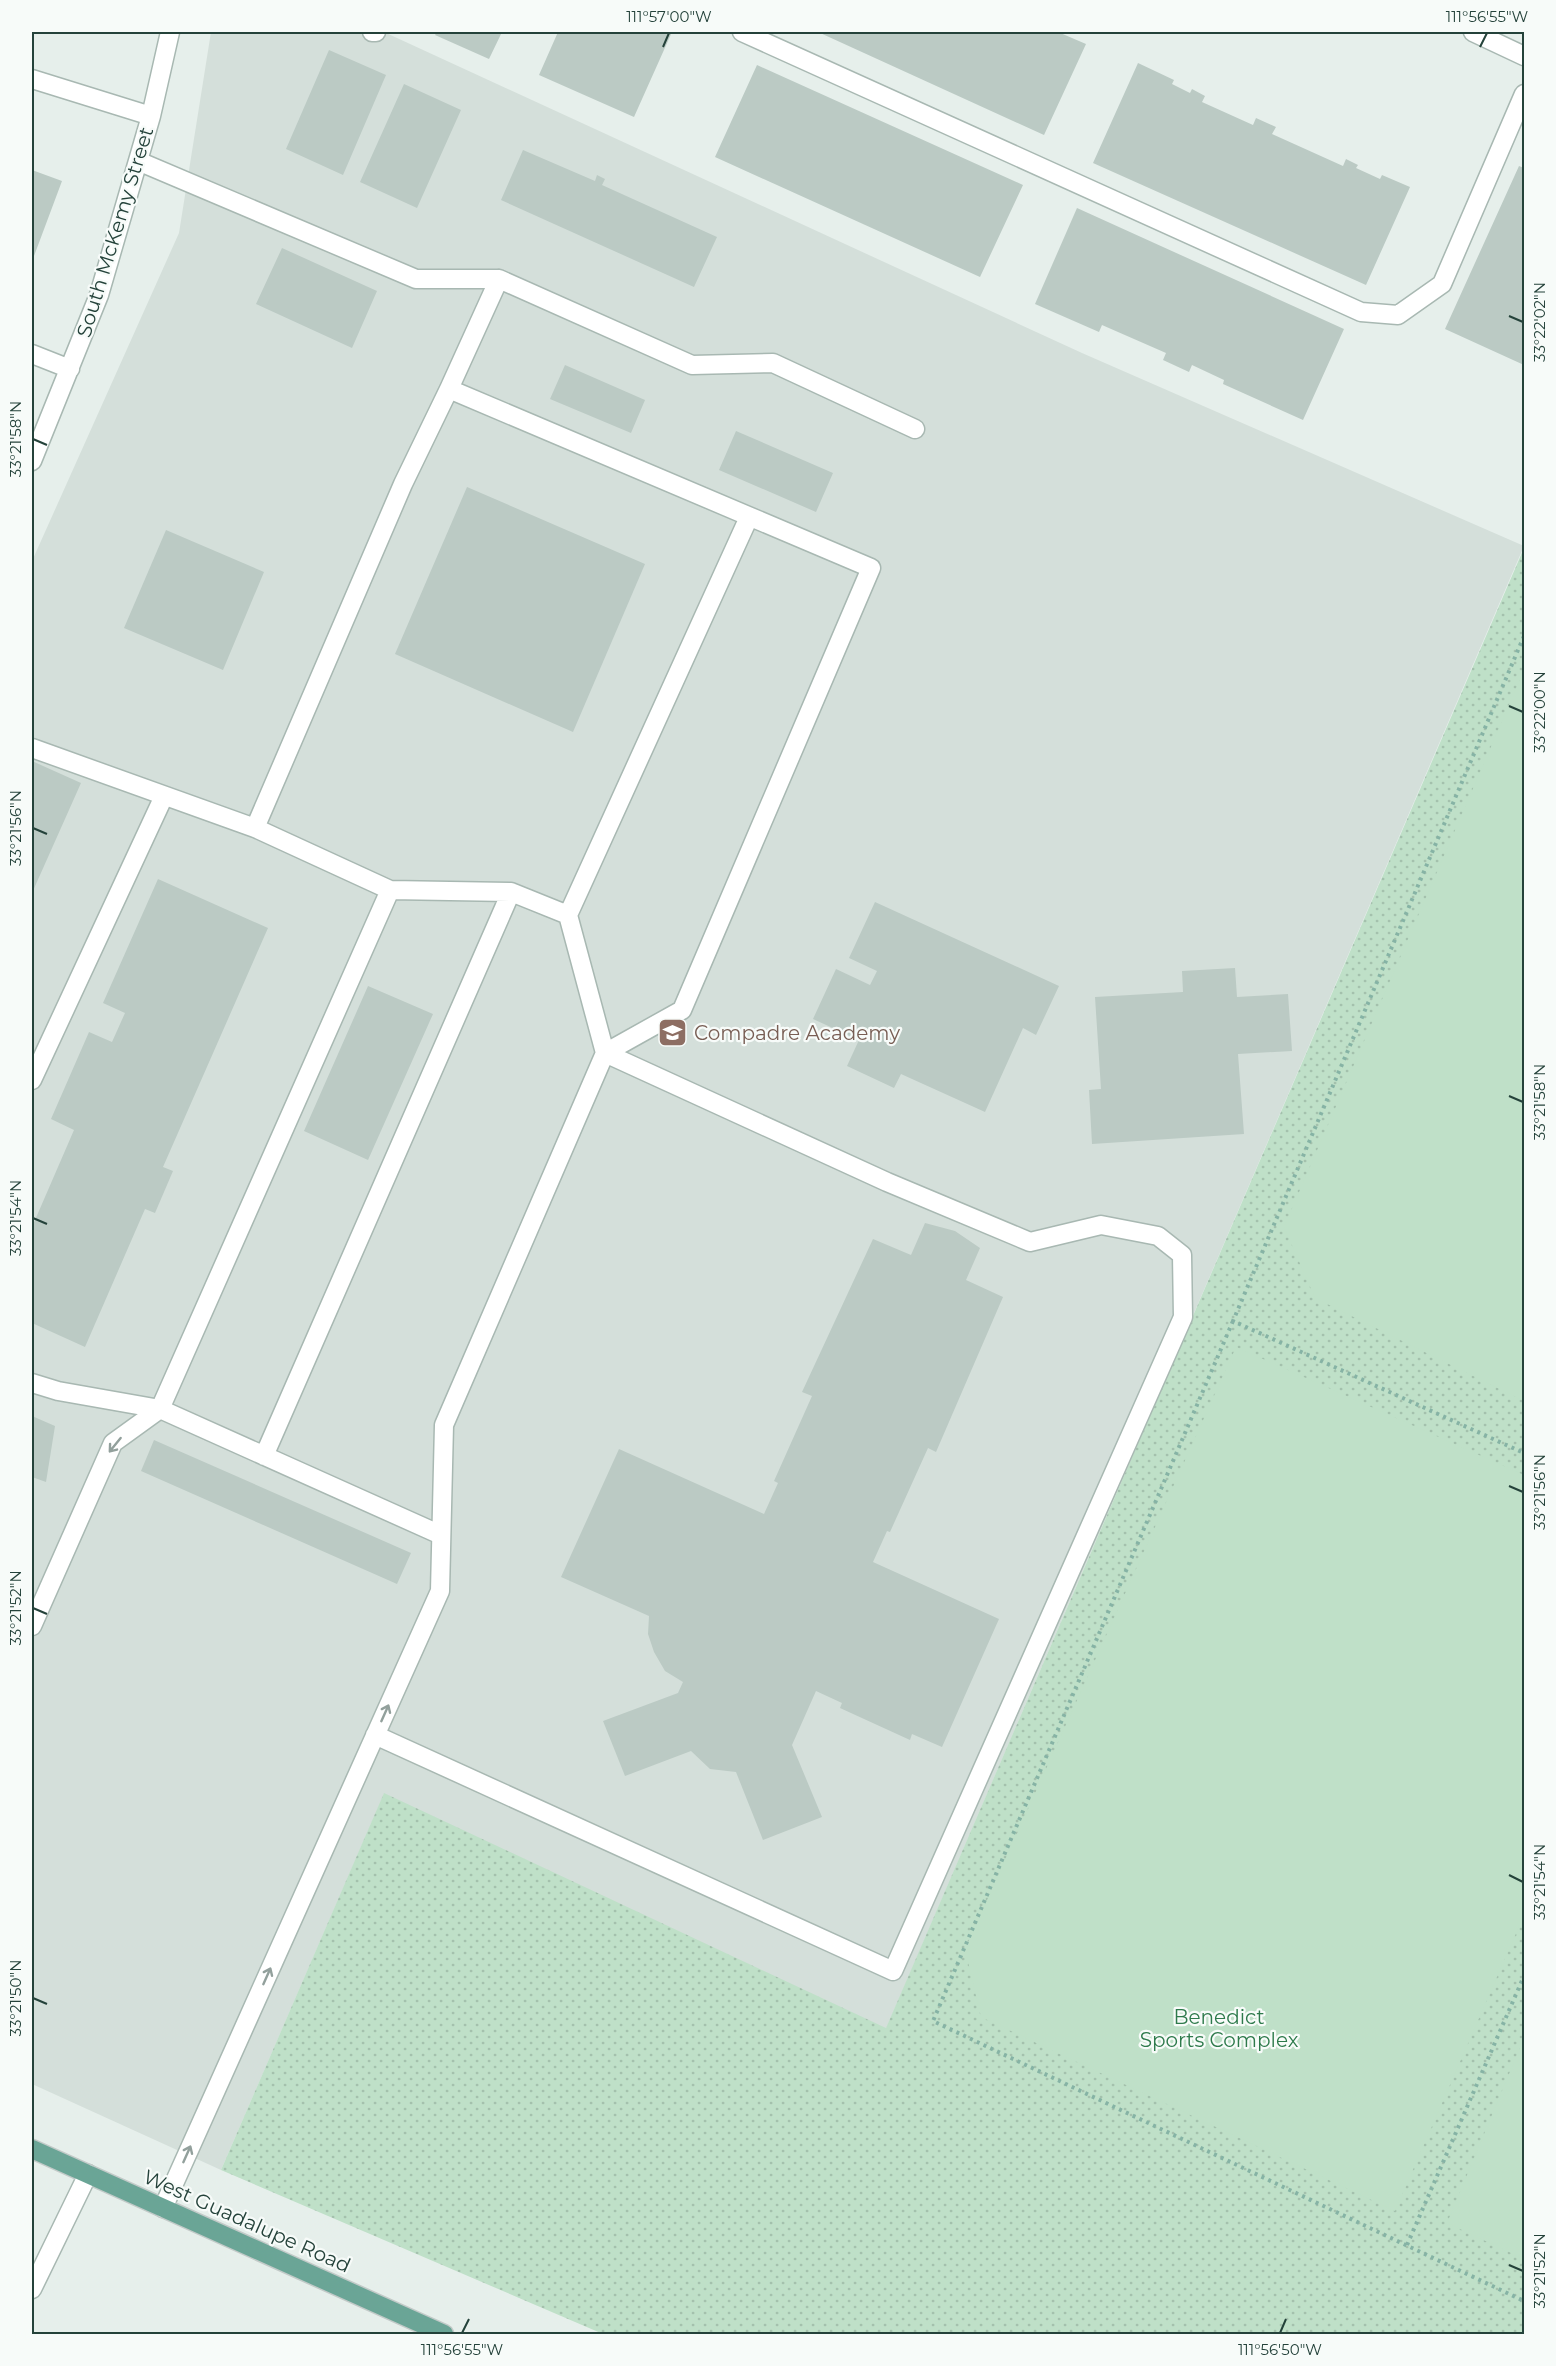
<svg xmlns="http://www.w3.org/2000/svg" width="1556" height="2366" font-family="Montserrat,sans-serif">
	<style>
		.built { fill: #d4dfda }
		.park { fill: url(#park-dots) }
		.pitch { fill: #bfe0c8 }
		.building { fill: #bbcac4 }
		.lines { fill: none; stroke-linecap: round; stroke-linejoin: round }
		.minor-casing { stroke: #a8b8b2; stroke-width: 21 }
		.major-casing { stroke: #c2cac8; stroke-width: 21 }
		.path { stroke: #86b3a5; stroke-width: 4; stroke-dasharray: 3 4.5; stroke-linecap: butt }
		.minor { stroke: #fff; stroke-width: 18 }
		.major { stroke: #6aa596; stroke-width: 18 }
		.oneway { stroke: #92a09c }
		.ticks { fill: none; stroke: #24423a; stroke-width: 2 }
		.labels { text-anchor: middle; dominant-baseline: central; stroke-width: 4.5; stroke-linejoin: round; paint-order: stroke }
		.street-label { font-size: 20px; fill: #24423a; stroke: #f7fbf9 }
		.education-label { font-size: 20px; fill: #785e54; stroke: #f7fbf9; text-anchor: start }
		.park-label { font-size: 20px; fill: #2d7a4b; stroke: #f7fbf9 }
		.neatline { fill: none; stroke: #24423a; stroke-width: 2 }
		.ticks-label { font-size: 15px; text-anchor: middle; fill: #24423a }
	</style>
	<defs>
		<pattern id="park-dots" width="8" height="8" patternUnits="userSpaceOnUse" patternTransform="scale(1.5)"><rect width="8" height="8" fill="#bfe0c8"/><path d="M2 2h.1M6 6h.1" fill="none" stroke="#a4c1ad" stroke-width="1.8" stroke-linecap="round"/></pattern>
	</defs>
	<rect width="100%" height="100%" fill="#e6efeb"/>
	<path class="built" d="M211,32H384L1082,353L1524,546L886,2029L384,1794L221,2170L32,2084V561L179,233Z"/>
	<path class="park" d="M1524,548V2334H603L221,2170L384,1793L886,2028Z"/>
	<path class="pitch" d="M1524,670V1401L1315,1298L1284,1227Z
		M1236,1347L1524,1475V1915L1395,2211L981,2017L965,1949Z
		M1524,2038V2259L1447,2223Z"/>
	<path class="building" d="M437,32H502L489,59L435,35Z
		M558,32H672L634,117L539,75Z
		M818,32H1058L1086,44L1044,135Z
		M329,50L386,75L343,175L286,149Z
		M1138,63L1174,80L1172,84L1190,93L1192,89L1205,96L1202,102L1253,125L1256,118L1276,127L1272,134L1343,166L1346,159L1358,165L1356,168L1380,179L1382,175L1410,187L1366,285L1093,163Z
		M757,65L1023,185L980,277L715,157Z
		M404,84L461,110L417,208L360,182Z
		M523,150L595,181L597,175L605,179L602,185L717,237L694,287L501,200Z
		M1519,166L1524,168V365L1445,329Z
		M32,170L62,181L34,256H32Z
		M1077,208L1344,329L1303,420L1223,384L1224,380L1192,365L1189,372L1163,360L1166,353L1102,325L1099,332L1035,304Z
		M282,248L377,291L352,348L256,304Z
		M565,365L645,400L631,433L550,399Z
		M736,431L833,473L816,512L719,470Z
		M467,487L645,564L573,732L395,654Z
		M166,530L264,572L223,670L124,628Z
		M32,761L81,783L32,893Z
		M158,879L268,928L163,1167L173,1171L155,1213L145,1209L85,1347L32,1323V1227L74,1130L51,1119L89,1032L112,1042L125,1013L103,1003Z
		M875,902L1059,986L1036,1035L1023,1028L985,1112L901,1074L894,1088L847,1066L859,1040L813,1019L836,969L870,985L877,971L849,958Z
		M1235,968L1237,997L1288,994L1292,1051L1238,1054L1244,1134L1092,1144L1089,1090L1101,1089L1095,997L1183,992L1182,971Z
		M368,986L433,1014L368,1160L304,1131Z
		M925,1223L955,1231L980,1248L966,1280L1003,1297L936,1452L928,1448L890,1532L887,1531L873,1562L999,1619L942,1747L912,1734L910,1740L840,1708L842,1703L816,1691L792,1745L822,1817L763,1840L736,1772L710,1769L691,1751L625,1776L603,1721L678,1693L683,1682L665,1671L654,1652L648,1634L649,1616L561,1577L619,1449L764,1514L778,1483L774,1481L812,1396L802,1392L873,1239L911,1255Z
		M32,1416L55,1426L46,1482L32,1477Z
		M154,1440L411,1553L397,1584L141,1471Z"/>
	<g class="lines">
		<defs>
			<path id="minor" d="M372,32H376
				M742,32L1361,312L1398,315L1442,284L1524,94
				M1473,32L1524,56
				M32,79L151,116
				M138,161L416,279H499L449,389L871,568L682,1010L605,1053L444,1425L440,1591L163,2208
				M499,279L692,365L773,363L915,429
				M32,354L70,369
				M32,461L99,295L151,116L170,32
				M32,748L255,828
				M390,890L511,892L568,915L749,517
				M32,1080L164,796
				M32,1383L58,1391L160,1409L441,1535
				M264,1456L511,892
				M32,1626L113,1443L160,1409L390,890L255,828L403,484L449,389
				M375,1735L893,1971L1183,1317L1182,1255L1158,1236L1101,1225L1030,1242L887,1182L605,1053L568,915
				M32,2289L88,2174"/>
			<path id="major" d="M32,2149L444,2334"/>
		</defs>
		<use href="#minor" class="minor-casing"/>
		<use href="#major" class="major-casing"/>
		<path class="path" d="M1524,636L1233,1321L1524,1453
			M1233,1321L933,2021L1524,2301
			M1407,2245L1524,1976"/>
		<use href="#minor" class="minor"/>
		<use href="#major" class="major"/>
	</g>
	<defs><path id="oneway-shaft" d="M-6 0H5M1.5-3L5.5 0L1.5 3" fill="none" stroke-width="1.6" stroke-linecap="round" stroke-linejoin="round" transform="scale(1.5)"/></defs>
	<g class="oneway">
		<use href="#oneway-shaft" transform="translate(115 1445) rotate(129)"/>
		<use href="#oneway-shaft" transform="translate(385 1713) rotate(-66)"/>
		<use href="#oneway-shaft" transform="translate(267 1976) rotate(-66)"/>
		<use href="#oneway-shaft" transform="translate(187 2154) rotate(-66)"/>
	</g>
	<path class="ticks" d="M663,47L669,33M1480,47L1487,33M1509,316L1523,322M33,439L47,445M1509,706L1523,712M33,828L47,834M1509,1096L1523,1102M33,1218L47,1224M1509,1486L1523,1492M33,1608L47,1614M1509,1875L1523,1882M33,1998L47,2004M1509,2265L1523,2271M462,2333L469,2319M1280,2333L1286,2319"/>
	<defs>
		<symbol id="school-square" viewBox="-11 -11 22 22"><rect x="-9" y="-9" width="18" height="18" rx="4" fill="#8d6e63" stroke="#f7fbf9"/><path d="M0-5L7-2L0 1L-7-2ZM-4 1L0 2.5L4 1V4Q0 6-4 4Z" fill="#fff"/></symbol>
	</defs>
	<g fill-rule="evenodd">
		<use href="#school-square" x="656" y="1016" width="33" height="33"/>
	</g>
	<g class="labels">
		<g class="street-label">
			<text transform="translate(115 232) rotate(-73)">South McKemy Street</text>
			<text transform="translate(247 2221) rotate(24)">West Guadalupe Road</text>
		</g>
		<g class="education-label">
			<text x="694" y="1033">Compadre Academy</text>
		</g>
		<g class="park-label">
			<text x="1219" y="2017">Benedict<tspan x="1219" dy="23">Sports Complex</tspan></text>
		</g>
	</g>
	<rect width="1556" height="2366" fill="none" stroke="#f7fbf9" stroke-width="66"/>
	<rect x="33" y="33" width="1490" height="2300" class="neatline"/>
	<g class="ticks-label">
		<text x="669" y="22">111°57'00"W</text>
		<text x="1487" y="22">111°56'55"W</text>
		<text transform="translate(1540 322) rotate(-90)" y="5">33°22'02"N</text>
		<text transform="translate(16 439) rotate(-90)" y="5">33°21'58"N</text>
		<text transform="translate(1540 712) rotate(-90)" y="5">33°22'00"N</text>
		<text transform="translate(16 828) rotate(-90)" y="5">33°21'56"N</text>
		<text transform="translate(1540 1102) rotate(-90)" y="5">33°21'58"N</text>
		<text transform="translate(16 1218) rotate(-90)" y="5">33°21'54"N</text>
		<text transform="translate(1540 1492) rotate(-90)" y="5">33°21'56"N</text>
		<text transform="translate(16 1608) rotate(-90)" y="5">33°21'52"N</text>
		<text transform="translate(1540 1882) rotate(-90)" y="5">33°21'54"N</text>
		<text transform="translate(16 1998) rotate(-90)" y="5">33°21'50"N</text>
		<text transform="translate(1540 2271) rotate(-90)" y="5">33°21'52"N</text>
		<text x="462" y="2355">111°56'55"W</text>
		<text x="1280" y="2355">111°56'50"W</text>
	</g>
</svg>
